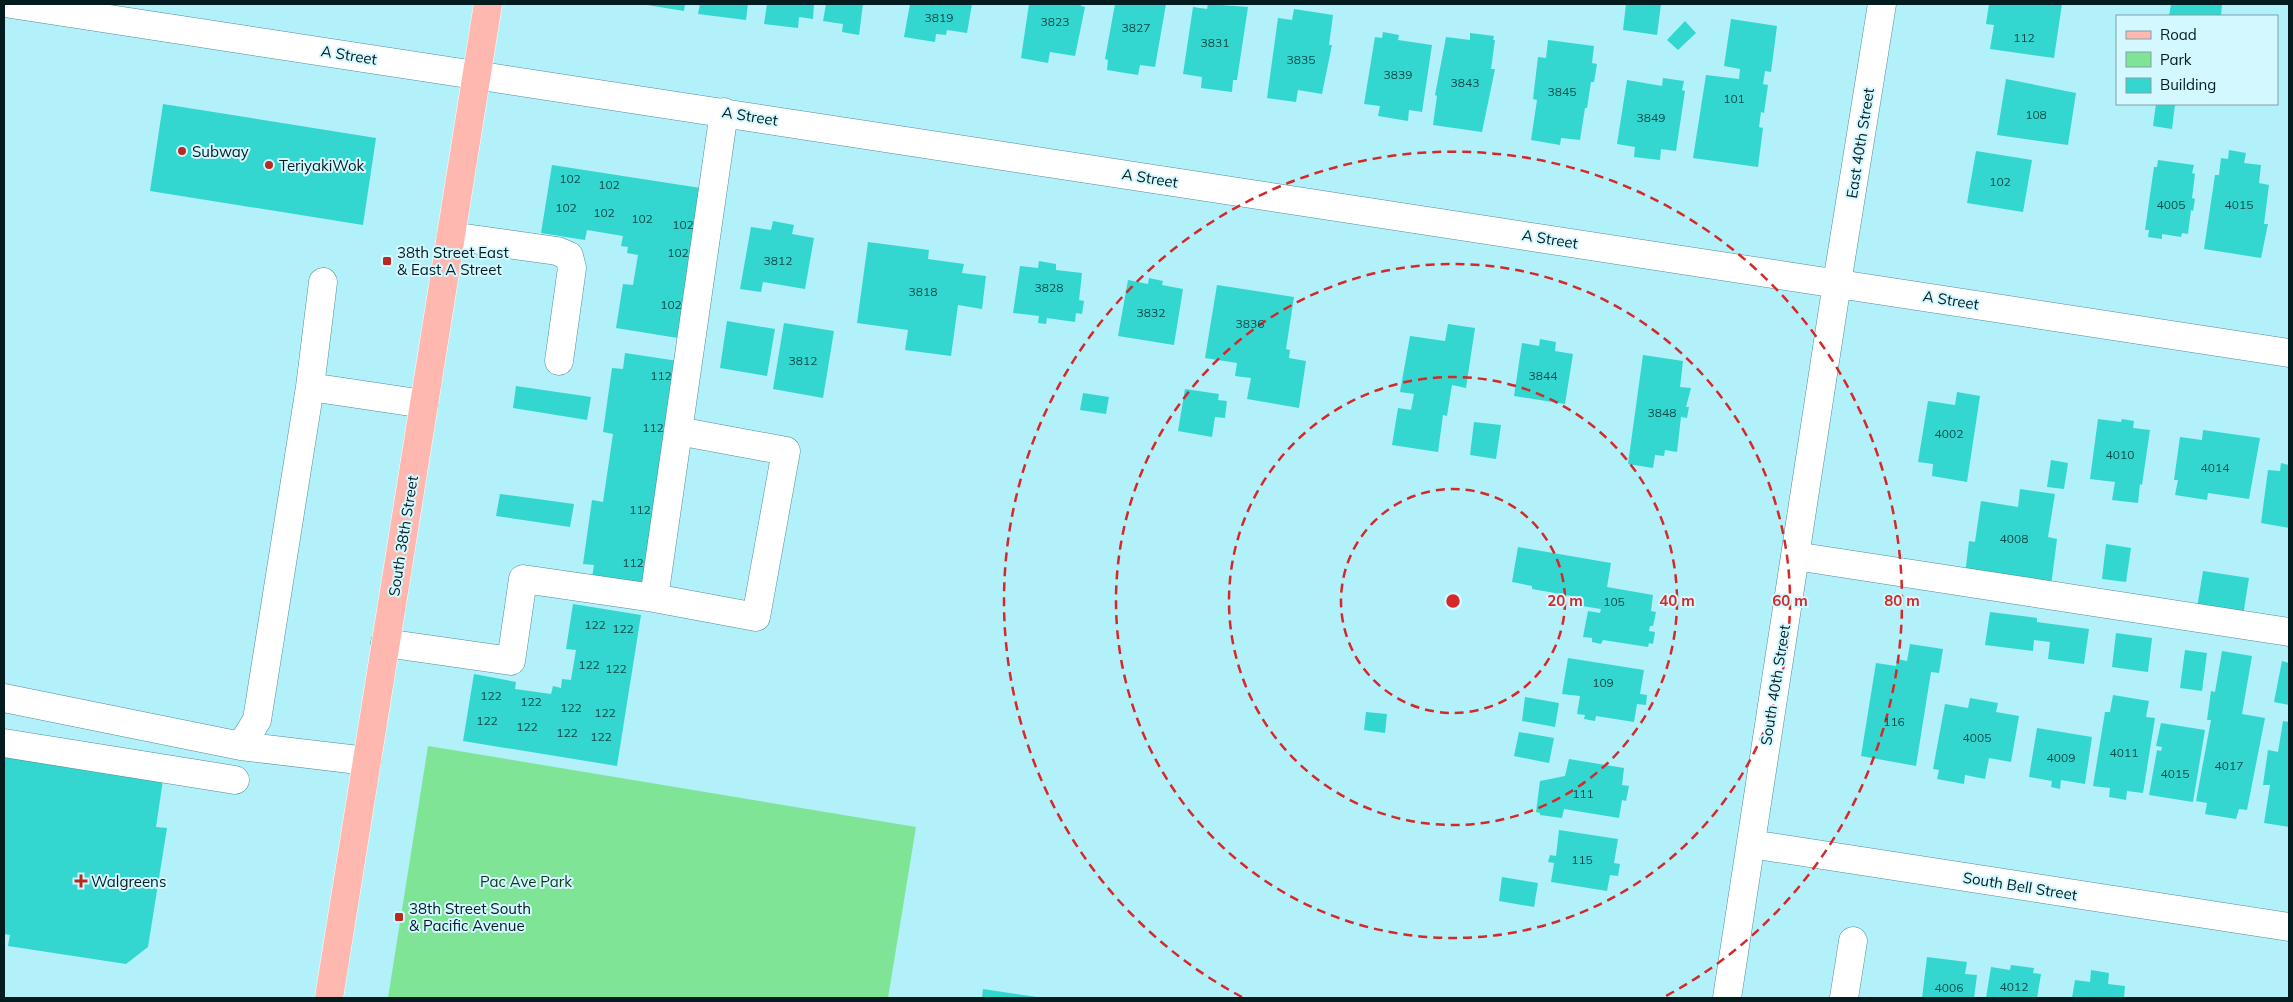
<svg xmlns="http://www.w3.org/2000/svg" width="2293" height="1002" font-family="Mulish,sans-serif">
	<style>
		.green { fill: #7fe495 }
		.building { fill: #33d7cf }
		.lines { fill: none; stroke-linecap: round; stroke-linejoin: round }
		.minor-casing { stroke: #528d97; stroke-width: 29 }
		.major-casing { stroke: #fff; stroke-width: 29 }
		.minor { stroke: #fff; stroke-width: 28 }
		.major { stroke: #ffb8af; stroke-width: 28 }
		.ring { fill: none; stroke: #d62828; stroke-width: 2.5; stroke-dasharray: 9 6 }
		.poi-dot { fill: #b82a1f; stroke: #d4f8ff; stroke-width: 2 }
		.labels { text-anchor: middle; dominant-baseline: central; stroke-width: 4; stroke-linejoin: round; paint-order: stroke }
		.number-label { font-size: 12px; fill: #0f4b4c }
		.street-label { font-size: 15px; fill: #031c20; stroke: #d4f8ff }
		.poi-label { font-size: 15px; fill: #031c20; stroke: #d4f8ff; text-anchor: start }
		.park-label { font-size: 15px; fill: #0a3918; stroke: #d4f8ff }
		.centre { fill: #d62828; stroke: #d4f8ff; stroke-width: 2.5 }
		.ring-label { font-size: 15px; text-anchor: middle; font-weight: bold; fill: #d62828; stroke: #d4f8ff; stroke-width: 4; stroke-linejoin: round; paint-order: stroke }
	</style>
	<rect width="100%" height="100%" fill="#b2f0fa"/>
	<path class="green" d="M428,746L916,827L888,998H388Z"/>
	<path class="building" d="M641,4H685L684,11Z
		M700,4H748L746,20L698,14Z
		M767,4H814L813,19L799,17L798,28L764,24Z
		M826,4H863L859,35L842,32L843,24L823,21Z
		M910,4H972L967,33L947,30L946,35L936,34L935,42L904,37Z
		M1029,4H1081V6L1085,7L1075,56L1050,52L1048,63L1021,58Z
		M1115,4H1166L1155,67L1140,65L1138,75L1107,70L1108,60L1105,59Z
		M1208,4L1248,7L1237,80H1233L1232,92L1201,88L1202,77L1183,74L1193,7L1207,9Z
		M1626,4H1661L1657,35L1623,30Z
		M1989,4H2062L2054,58L1990,49L1994,25L1986,24Z
		M2171,4H2222L2221,16H2169Z
		M1294,9L1333,15L1329,45H1332L1322,94L1298,90L1296,102L1267,98L1278,18L1292,20Z
		M1731,19L1777,26L1771,72L1765,71L1763,84L1768,85L1764,113L1761,112L1759,127L1763,128L1758,167L1693,158L1706,75L1739,79L1740,69L1724,66Z
		M1685,21L1696,33L1678,50L1667,40Z
		M1383,32L1399,35L1398,40L1432,45L1422,112L1409,110L1408,121L1378,116L1380,106L1364,104L1375,37L1382,38Z
		M1470,33L1494,36L1493,40H1495L1491,69H1495L1482,132L1433,125L1437,96L1435,95L1446,37L1470,40Z
		M1548,40L1594,46L1592,63L1597,64L1594,82H1591L1587,108H1585L1580,140L1561,138L1560,145L1531,140L1537,100L1533,99L1538,57L1546,58Z
		M1663,78L1684,81L1682,90L1685,91L1676,151L1661,149L1660,160L1634,157L1635,147L1617,144L1627,80L1662,86Z
		M2006,79L2076,93L2068,145L1997,135Z
		M163,104L376,138L363,225L150,191Z
		M2156,104H2175L2172,129L2153,126Z
		M2229,150L2246,153L2244,163L2261,165L2259,183L2269,185L2264,224H2268L2261,258L2204,249L2215,175H2219L2221,158L2228,159Z
		M1976,151L2032,160L2023,212L1967,203Z
		M2158,160L2194,165L2192,173L2195,174L2192,198L2195,199L2193,211L2191,210L2188,234L2182,233L2181,237L2162,234V239L2148,237L2149,230H2145L2154,167H2157Z
		M552,165L707,189L684,339L616,328L623,284L633,285L638,255L627,253L628,247L621,246L623,236L587,230L585,240L541,233Z
		M773,221L794,225L792,234L814,238L805,289L763,282L761,292L740,289L751,227L771,230Z
		M868,242L929,250L928,259L964,264L962,273L986,276L982,309L958,305L951,356L905,350L908,330L857,323Z
		M1039,261L1056,264V270L1082,273L1079,300L1084,301L1082,314L1076,313L1075,322L1047,318L1046,324L1038,323L1039,316L1013,313L1020,266L1038,268Z
		M1149,278L1163,281L1162,285L1183,289L1174,345L1118,336L1128,280L1148,284Z
		M1217,285L1294,297L1286,349L1290,350L1289,358L1306,361L1299,408L1247,399L1251,378L1235,376L1237,363L1205,358Z
		M727,321L775,329L767,376L720,368Z
		M784,323L834,331L823,398L773,389Z
		M1448,324L1475,328L1466,388L1452,385L1447,416L1443,415L1438,452L1392,445L1398,408L1411,410L1414,394L1400,392L1410,336L1445,341Z
		M1540,339L1556,342L1555,351L1573,354L1565,404L1514,396L1522,343L1539,346Z
		M625,353L678,361L645,591L591,584L594,565L583,564L592,500L603,502L613,434L603,432L612,368L623,369Z
		M1643,355L1683,361L1680,387L1691,388L1686,407H1689L1687,418L1681,417L1677,452L1665,450L1664,456L1655,455L1653,468L1628,464Z
		M516,386L591,397L587,420L513,408Z
		M1185,389L1219,394L1218,400L1227,401L1225,418L1215,417L1212,437L1178,431Z
		M1957,392L1980,396L1967,482L1932,476L1933,464L1918,462L1928,401L1955,405Z
		M1083,393L1109,397L1106,414L1080,410Z
		M2098,419L2121,422L2122,419L2134,421L2133,428L2150,430L2142,485L2140,484L2138,503L2112,500L2115,482L2090,479Z
		M1474,422L1501,425L1496,459L1470,455Z
		M2203,430L2260,438L2249,499L2208,493L2207,500L2175,495L2178,480H2174L2180,437L2202,440Z
		M2051,460L2068,463L2064,489L2047,487Z
		M2281,463L2289,465V528L2261,523L2268,470L2280,471Z
		M2020,489L2055,494L2048,537L2057,539L2051,586L1965,575L1969,541L1975,542L1981,501L2018,507Z
		M500,494L574,504L570,527L496,516Z
		M2106,544L2131,548L2126,582L2102,579Z
		M1518,547L1611,563L1607,587L1653,595L1651,611L1656,612L1653,626H1650L1649,631L1655,632L1653,644L1649,643L1648,647L1603,640L1601,644L1592,642V638L1583,637L1588,611L1600,613L1601,609L1576,605L1577,597L1532,589V586L1512,582Z
		M2203,571L2249,578L2243,616L2197,608Z
		M573,604L641,615L617,766L463,741L474,674L516,682L515,689L551,694L553,686L561,688L562,679L571,680L576,650L566,649Z
		M1990,612L2037,618V622L2089,629L2084,664L2048,659L2050,642L2034,640L2033,651L1985,645Z
		M2116,633L2152,638L2148,672L2112,667Z
		M1910,644L1943,649L1939,673L1931,672L1916,766L1861,756L1876,663L1896,666L1897,659L1907,661Z
		M2185,650L2207,653L2202,691L2180,688Z
		M2222,651L2252,656L2242,714L2265,718L2247,810L2239,809L2236,819L2205,814L2207,803L2196,801L2211,720H2207L2211,691L2215,692Z
		M1568,658L1644,670L1640,694L1647,695L1646,705L1637,704L1634,722L1596,716L1595,721L1584,719L1585,715L1577,714L1580,696L1562,694Z
		M2282,661L2289,663V705L2274,702Z
		M2113,695L2149,701L2146,717L2155,718L2143,793L2127,791L2126,800L2109,797L2110,788L2093,786L2105,712H2110Z
		M1525,697L1559,703L1555,727L1522,721Z
		M1970,698L1998,703L1996,712L2019,716L2011,762L1989,758L1985,779L1965,775L1964,784L1937,779L1939,770L1933,769L1945,704L1968,708Z
		M1366,712L1387,714L1385,733L1364,730Z
		M2283,721L2289,722V827L2264,823L2270,785H2263L2268,750L2278,752Z
		M2161,723L2205,730L2193,802L2149,795L2157,750L2161,751L2162,747L2156,746Z
		M2037,728L2092,737L2085,784L2061,780L2060,789L2051,787L2052,781L2029,777Z
		M1519,732L1554,738L1549,763L1514,756Z
		M4,756L163,780L156,827L167,828L148,947L126,964L8,946L10,935L4,934Z
		M1569,759L1624,768L1622,785L1629,786L1626,801L1622,800L1619,818L1564,809L1562,818L1540,815V813L1536,812L1540,781L1565,776Z
		M1559,830L1618,839L1614,863L1620,864L1618,876L1610,875L1607,891L1551,882L1554,863L1548,862L1550,855L1556,856Z
		M1502,877L1538,883L1534,907L1499,901Z
		M1927,957L1967,962L1965,974L1977,975L1974,998H1922Z
		M2011,965L2034,968L2033,973L2041,974L2037,998H1986L1991,967L2010,970Z
		M2091,970L2109,973L2108,984L2125,986L2124,998H2072L2075,980L2090,982Z
		M983,989L1037,997V998H982Z"/>
	<g class="lines">
		<defs>
			<path id="minor" d="M11,4L2289,353
				M451,236L557,251L569,256L572,268L559,361
				M310,387L424,404
				M1795,556L2289,632
				M654,598L756,617L786,451L678,431
				M385,643L511,661L523,579L654,598L724,112
				M4,698L241,746L367,761
				M4,743L235,780
				M241,746L257,720L310,387L323,282
				M1751,844L2289,927
				M1727,998L1837,283L1882,4
				M1844,998L1853,941"/>
			<path id="major" d="M329,998L488,4"/>
		</defs>
		<use href="#minor" class="minor-casing"/>
		<use href="#major" class="major-casing"/>
		<use href="#minor" class="minor"/>
		<use href="#major" class="major"/>
	</g>
	<g class="ring">
		<circle cx="1453" cy="601" r="112"/>
		<circle cx="1453" cy="601" r="224"/>
		<circle cx="1453" cy="601" r="337"/>
		<path d="M1242 997A449 449 0 1 1 1664 997"/>
	</g>
	<g class="poi-dot">
		<circle cx="182" cy="151" r="5"/>
		<circle cx="269" cy="165" r="5"/>
		<rect x="382" y="256" width="10" height="10" rx="2.5"/>
		<path d="M78.5 873.5h5v5h5v5h-5v5h-5v-5h-5v-5h5z"/>
		<rect x="394" y="912" width="10" height="10" rx="2.5"/>
	</g>
	<g class="labels">
		<g class="number-label">
			<text x="939" y="17">3819</text>
			<text x="1055" y="21">3823</text>
			<text x="1136" y="27">3827</text>
			<text x="2024" y="37">112</text>
			<text x="1215" y="42">3831</text>
			<text x="1301" y="59">3835</text>
			<text x="1398" y="74">3839</text>
			<text x="1465" y="82">3843</text>
			<text x="1562" y="91">3845</text>
			<text x="1734" y="98">101</text>
			<text x="2036" y="114">108</text>
			<text x="1651" y="117">3849</text>
			<text x="570" y="178">102</text>
			<text x="2000" y="181">102</text>
			<text x="609" y="184">102</text>
			<text x="2171" y="204">4005</text>
			<text x="2239" y="204">4015</text>
			<text x="566" y="207">102</text>
			<text x="604" y="212">102</text>
			<text x="642" y="218">102</text>
			<text x="683" y="224">102</text>
			<text x="678" y="252">102</text>
			<text x="778" y="260">3812</text>
			<text x="1049" y="287">3828</text>
			<text x="923" y="291">3818</text>
			<text x="671" y="304">102</text>
			<text x="1151" y="312">3832</text>
			<text x="1250" y="323">3836</text>
			<text x="803" y="360">3812</text>
			<text x="661" y="375">112</text>
			<text x="1543" y="375">3844</text>
			<text x="1662" y="412">3848</text>
			<text x="653" y="427">112</text>
			<text x="1949" y="433">4002</text>
			<text x="2120" y="454">4010</text>
			<text x="2215" y="467">4014</text>
			<text x="640" y="509">112</text>
			<text x="2014" y="538">4008</text>
			<text x="633" y="562">112</text>
			<text x="1614" y="601">105</text>
			<text x="595" y="624">122</text>
			<text x="623" y="628">122</text>
			<text x="589" y="664">122</text>
			<text x="616" y="668">122</text>
			<text x="1603" y="682">109</text>
			<text x="491" y="695">122</text>
			<text x="531" y="701">122</text>
			<text x="571" y="707">122</text>
			<text x="605" y="712">122</text>
			<text x="487" y="720">122</text>
			<text x="1894" y="721">116</text>
			<text x="527" y="726">122</text>
			<text x="567" y="732">122</text>
			<text x="601" y="736">122</text>
			<text x="1977" y="737">4005</text>
			<text x="2124" y="752">4011</text>
			<text x="2061" y="757">4009</text>
			<text x="2229" y="765">4017</text>
			<text x="2175" y="773">4015</text>
			<text x="1583" y="793">111</text>
			<text x="1582" y="859">115</text>
			<text x="2014" y="986">4012</text>
			<text x="1949" y="987">4006</text>
		</g>
		<g class="street-label">
			<text transform="translate(349 55) rotate(9)">A Street</text>
			<text transform="translate(750 116) rotate(9)">A Street</text>
			<text transform="translate(1860 143) rotate(-81)">East 40th Street</text>
			<text transform="translate(1150 178) rotate(9)">A Street</text>
			<text transform="translate(1550 239) rotate(9)">A Street</text>
			<text transform="translate(1951 300) rotate(9)">A Street</text>
			<text transform="translate(403 536) rotate(-81)">South 38th Street</text>
			<text transform="translate(1775 685) rotate(-81)">South 40th Street</text>
			<text transform="translate(2020 886) rotate(9)">South Bell Street</text>
		</g>
		<g class="poi-label">
			<text x="192" y="151">Subway</text>
			<text x="279" y="165">TeriyakiWok</text>
			<text x="397" y="252">38th Street East<tspan x="397" dy="17">&amp; East A Street</tspan></text>
			<text x="91" y="881">Walgreens</text>
			<text x="409" y="908">38th Street South<tspan x="409" dy="17">&amp; Pacific Avenue</tspan></text>
		</g>
		<g class="park-label">
			<text x="526" y="881">Pac Ave Park</text>
		</g>
	</g>
	<circle cx="1453" cy="601" r="8" class="centre"/>
	<g class="ring-label">
		<text x="1565" y="606">20 m</text>
		<text x="1677" y="606">40 m</text>
		<text x="1790" y="606">60 m</text>
		<text x="1902" y="606">80 m</text>
	</g>
	<rect width="2293" height="1002" fill="none" stroke="#031c20" stroke-width="10"/>
	<rect x="2116" y="15" width="162" height="90" fill="#d4f8ff" stroke="#80a0a6"/>
	<rect x="2126" y="31" width="25" height="8" fill="#ffb8af" stroke="#80a0a6"/>
	<text x="2160" y="40" font-size="15" fill="#031c20">Road</text>
	<rect x="2126" y="52" width="25" height="15" fill="#7fe495" stroke="#80a0a6"/>
	<text x="2160" y="65" font-size="15" fill="#031c20">Park</text>
	<rect x="2126" y="78" width="25" height="15" fill="#33d7cf" stroke="#80a0a6"/>
	<text x="2160" y="90" font-size="15" fill="#031c20">Building</text>
</svg>
